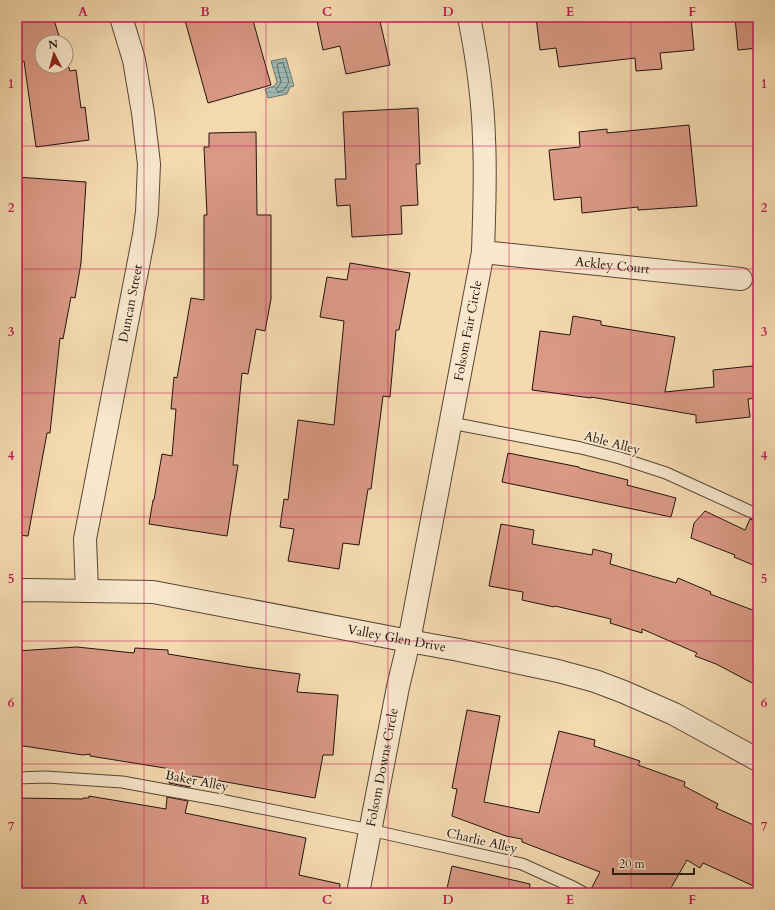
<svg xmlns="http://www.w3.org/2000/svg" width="775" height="910" font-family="Cardo,serif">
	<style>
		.water { fill: url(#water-rules); stroke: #6c7771 }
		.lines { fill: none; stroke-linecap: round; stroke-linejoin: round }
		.shore { stroke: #606661; stroke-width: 1 }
		.building { fill: #da9985; stroke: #21140f }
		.lane-casing { stroke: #564637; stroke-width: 13 }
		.street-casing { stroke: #564637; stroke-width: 24 }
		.lane { stroke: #f8e7cc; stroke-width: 11 }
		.street { stroke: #f8e7cc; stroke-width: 22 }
		.grid { fill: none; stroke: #c2185b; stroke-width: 1; stroke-opacity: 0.55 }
		.labels { text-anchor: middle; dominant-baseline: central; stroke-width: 4; stroke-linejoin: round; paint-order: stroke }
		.street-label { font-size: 13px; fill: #21140f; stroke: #f8e7cc }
		.neatline { fill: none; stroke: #c2185b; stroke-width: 1.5 }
		.grid-label { font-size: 13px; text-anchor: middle; font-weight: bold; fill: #c2185b }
	</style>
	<defs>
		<pattern id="water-rules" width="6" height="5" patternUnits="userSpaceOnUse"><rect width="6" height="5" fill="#9eb9b3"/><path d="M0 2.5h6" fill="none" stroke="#889e99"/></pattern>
	</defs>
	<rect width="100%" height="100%" fill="#f5dab0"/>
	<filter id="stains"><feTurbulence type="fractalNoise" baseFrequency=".005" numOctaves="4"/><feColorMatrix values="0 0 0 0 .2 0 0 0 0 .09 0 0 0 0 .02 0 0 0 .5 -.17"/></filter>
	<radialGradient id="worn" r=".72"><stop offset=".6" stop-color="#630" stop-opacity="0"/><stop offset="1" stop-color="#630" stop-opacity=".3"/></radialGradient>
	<path class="water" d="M286,58L294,86L290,87L287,94L268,98L265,89L274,86L277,82L271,61Z"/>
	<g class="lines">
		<path class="shore" d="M283,63L289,82L284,90L278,92L276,89L280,84L281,82L277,65L278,64Z"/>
	</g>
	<path class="building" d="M17,17H53L61,42H42V66H66V59L70,71L76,70L81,108L85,107L89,140L36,147L24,61L17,63Z
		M184,17H252L271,85L208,103Z
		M336,17H379L390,65L346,74L340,46L323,50L317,21Z
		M536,17H691L694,50L660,53L662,69L636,71L635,58L559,67L556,48L540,50Z
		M735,17H758V48L738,50Z
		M418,108L420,164H416L418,205L401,206L402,234L352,237L350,205L337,206L335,179H346L343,112Z
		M689,125L697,206L638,210V207L582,213L581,197L554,200L549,150L580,147L579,132L607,129V133Z
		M256,132L257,215H271V299L265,331L256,329L248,374L242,373L233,465H238L227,536L149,524L153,500H154L162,454L172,456L176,409H171L174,377L177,378L191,298L204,300V215H207L204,147H209V133Z
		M17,177L86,182L81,263L75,298L71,297L63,339L60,338L50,433H47L28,536L17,535Z
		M350,263L410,273L399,330H396L390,397L383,396L371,489H368L359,545L343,543L339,569L288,561L294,529L280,527L284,499L288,500L298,420L334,425L344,321L320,317L327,277L347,280Z
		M573,316L601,321V325L675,337L665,392L714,387L713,370L753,366L757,398L748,399L750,417L696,423V415L591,397V398L532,390L540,331L570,335Z
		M508,453L579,467V468L628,480L627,485L676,498L671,517L502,482Z
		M705,511L745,530L750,519L758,522V567L734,557L735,555L691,538L694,523Z
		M501,524L534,530L532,544L592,555L593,549L612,554L610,564L676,583L678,578L711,592L710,594L758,612V686L716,664L695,656L697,653L642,629V633L610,623L611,619L555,606L554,607L522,600L523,592L489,586Z
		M77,647L134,653L135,648L168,650V654L229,664L247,667L300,674L297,692L338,695L333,755H323L315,798L193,776L190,787L169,783L171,769L90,756V754L83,755L17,745V651Z
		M467,710L500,716L484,802L539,813L559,731L595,740L594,746L640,761L638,765L685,782L684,786L718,804L716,808L758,827V888L703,863L700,868L687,860L668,893H591L590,891L600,872L522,842V839L506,836L452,816L457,789L452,788Z
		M89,796L166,809L167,797L188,801L185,813L306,838L299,875L340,884L339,893H17V798L83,799V798H89Z
		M452,866L530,884L529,893H446Z"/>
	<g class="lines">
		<defs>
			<path id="lane" d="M451,423L581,448L620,458L666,473L758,515
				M17,778L46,777L122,782L221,800L370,830L522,864L573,887L584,893"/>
			<g id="street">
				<path id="s1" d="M483,252L741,279"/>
				<path id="s2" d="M17,591L27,590L153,592L409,641L459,650L558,671L595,681L624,692L674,714L758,760"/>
				<path id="s3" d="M87,591L85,539L144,235L147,212L149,164L143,113L134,60L121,17"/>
				<path id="s4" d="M358,893L398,687L409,641L483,252C484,215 486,177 484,139C483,98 477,57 469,17"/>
			</g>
		</defs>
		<use href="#lane" class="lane-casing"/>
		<use href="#street" class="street-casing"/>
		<use href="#lane" class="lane"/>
		<use href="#street" class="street"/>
	</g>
	<path class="grid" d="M144,17V893M266,17V893M388,17V893M509,17V893M631,17V893M17,146H758M17,269H758M17,393H758M17,517H758M17,641H758M17,764H758"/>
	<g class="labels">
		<g class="street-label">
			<text stroke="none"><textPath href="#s1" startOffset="130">Ackley Court</textPath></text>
			<text stroke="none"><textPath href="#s3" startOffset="292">Duncan Street</textPath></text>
			<text stroke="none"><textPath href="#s4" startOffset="573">Folsom Fair Circle</textPath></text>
			<text transform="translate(612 443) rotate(15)">Able Alley</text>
			<text stroke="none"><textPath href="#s2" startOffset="384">Valley Glen Drive</textPath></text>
			<text stroke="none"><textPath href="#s4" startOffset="128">Folsom Downs Circle</textPath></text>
			<text transform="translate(197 781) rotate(11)">Baker Alley</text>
			<text transform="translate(482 841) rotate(13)">Charlie Alley</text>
		</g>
	</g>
	<rect width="775" height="910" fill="none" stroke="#f5dab0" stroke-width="44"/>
	<g transform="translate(54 54) rotate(354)"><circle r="19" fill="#f8e7cc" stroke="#a29380"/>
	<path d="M0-3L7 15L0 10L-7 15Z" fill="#8f2418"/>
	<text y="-6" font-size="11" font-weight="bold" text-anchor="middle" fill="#21140f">N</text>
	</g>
	<path d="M613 868v6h81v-6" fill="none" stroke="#21140f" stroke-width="2"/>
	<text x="619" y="868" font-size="12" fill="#21140f" stroke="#f8e7cc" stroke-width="3" paint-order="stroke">20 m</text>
	<rect x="22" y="22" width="731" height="866" class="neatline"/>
	<g class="grid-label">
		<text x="83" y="16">A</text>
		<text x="205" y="16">B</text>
		<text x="327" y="16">C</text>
		<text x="448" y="16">D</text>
		<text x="570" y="16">E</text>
		<text x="692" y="16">F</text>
		<text x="11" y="88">1</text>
		<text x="764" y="88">1</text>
		<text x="11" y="212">2</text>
		<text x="764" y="212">2</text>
		<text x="11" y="336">3</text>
		<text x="764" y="336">3</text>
		<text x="11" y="460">4</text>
		<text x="764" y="460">4</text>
		<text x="11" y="583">5</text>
		<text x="764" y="583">5</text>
		<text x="11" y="707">6</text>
		<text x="764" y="707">6</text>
		<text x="11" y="831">7</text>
		<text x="764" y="831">7</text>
		<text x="83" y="904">A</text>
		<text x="205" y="904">B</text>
		<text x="327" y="904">C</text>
		<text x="448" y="904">D</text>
		<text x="570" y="904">E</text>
		<text x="692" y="904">F</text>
	</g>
	<rect width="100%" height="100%" filter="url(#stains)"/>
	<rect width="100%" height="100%" fill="url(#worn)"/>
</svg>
